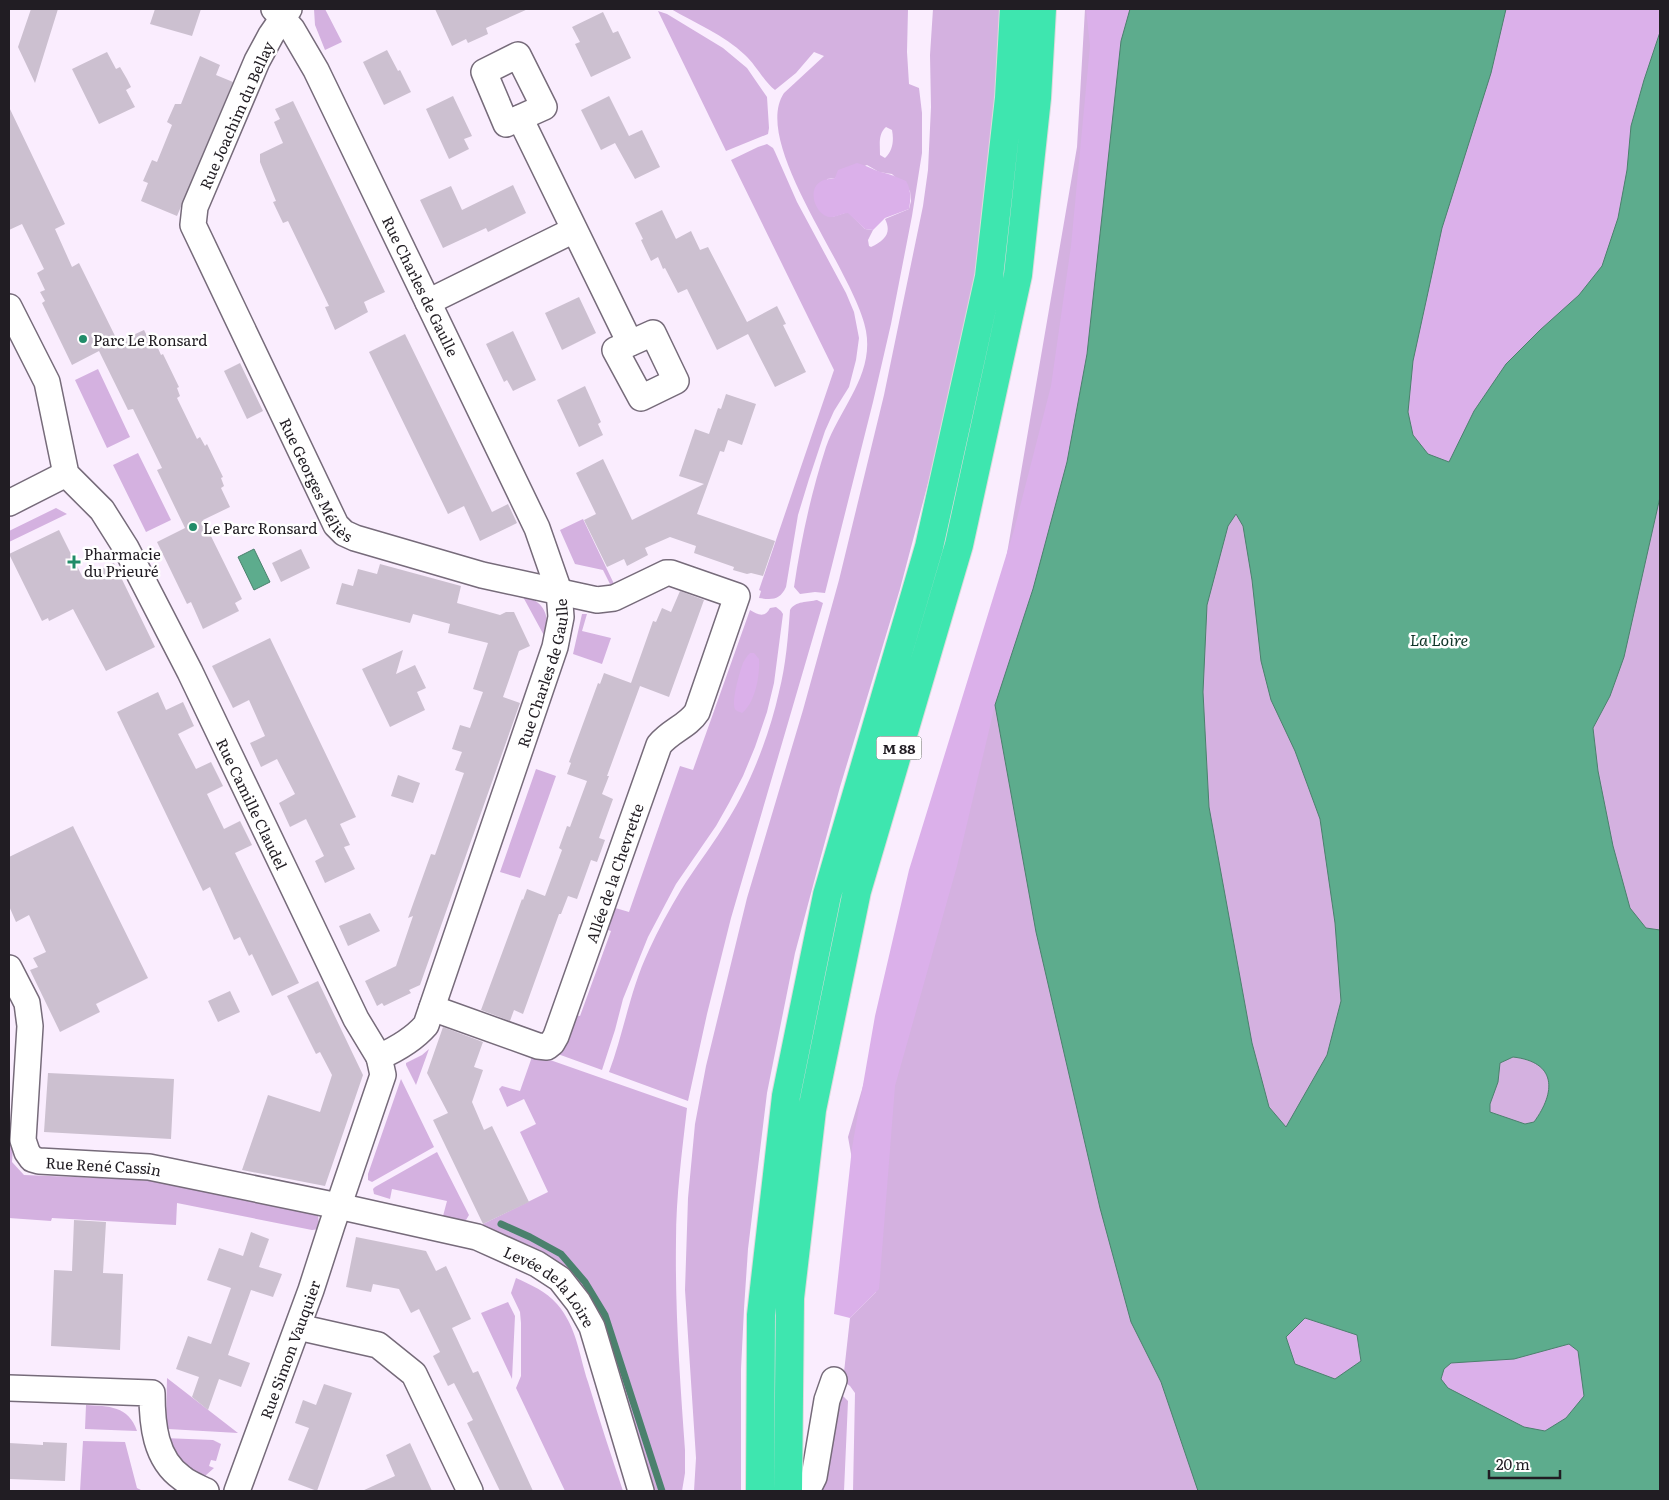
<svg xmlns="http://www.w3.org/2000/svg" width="1669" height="1500" font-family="Literata,serif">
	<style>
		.green { fill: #d4b1e0; fill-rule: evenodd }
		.forest { fill: #dbb0ea }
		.water { fill: #5dac8d; stroke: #4b816d; fill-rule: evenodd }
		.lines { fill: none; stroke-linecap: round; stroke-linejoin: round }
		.stream { stroke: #4b816d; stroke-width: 7 }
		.building { fill: #ccc0d0 }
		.minor-casing { stroke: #766b7a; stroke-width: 28 }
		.highway-casing { stroke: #dbdbdc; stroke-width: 30 }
		.minor { stroke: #fff; stroke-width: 25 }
		.highway { stroke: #3ee6af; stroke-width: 28 }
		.poi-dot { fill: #218c69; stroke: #fff; stroke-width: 2 }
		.labels { text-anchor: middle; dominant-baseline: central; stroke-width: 5; stroke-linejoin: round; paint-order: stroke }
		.shield { fill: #fff; stroke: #646165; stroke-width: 1 }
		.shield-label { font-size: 14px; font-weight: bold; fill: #211d23 }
		.street-label { font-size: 15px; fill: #211d23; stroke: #fff }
		.poi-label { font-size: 15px; fill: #211d23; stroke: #fff; text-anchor: start }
		.water-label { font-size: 16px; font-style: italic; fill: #0e3326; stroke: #fff }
	</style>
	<rect width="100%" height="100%" fill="#faedfe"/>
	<path class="green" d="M314,9H325L342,42L325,50L315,25Z
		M671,9H908L907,52L909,84L919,88L922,113V153L912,216L891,324L873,402L825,593L815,592L800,594L794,587C801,540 811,493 826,447C840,408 874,375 866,331C856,273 750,144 784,93L824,56L814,52L796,73L775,90C765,83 756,65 745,55C724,35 695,23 671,9ZM886,127L892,130C894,140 893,151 885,158L880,155C880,144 878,134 886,127ZM867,165L879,172L892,174L910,191L911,201L909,209L885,219C892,233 885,240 871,247L869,246L868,240L873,230L865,229L848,212L832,217L827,179L835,178Z
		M933,9H1002L994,124L981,239L959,366L900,589L840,787L818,867L795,953L767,1093L748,1249L744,1309L741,1369V1491H694L696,1458L685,1290L688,1198L695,1124L706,1066L747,898L803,710L839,580L884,395L923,206L928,170L931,107L930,55Z
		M1085,9H1660V1491H853L855,1393L850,1386L843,1381L850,1318L876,1292L848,1137L989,658L1077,147Z
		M658,11L667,14L723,48L747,68L767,97L769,128L768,134L726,151Z
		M767,144L773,148L775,152L797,202L846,293L854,312L859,338L856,360L849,387L834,411L825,431L809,479L798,515L786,587C780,600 772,600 759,598L761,591L759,590L834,370L731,160L758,147Z
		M98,369L130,437L107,448L75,380Z
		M138,453L171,520L146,532L113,465Z
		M56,508L67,514L9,542V531Z
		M583,519L615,586H611L603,570L575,564L560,530Z
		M522,595C549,603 548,618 547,641Z
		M817,600L823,603L731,918L707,1014L688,1101L609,1072C624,1032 630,990 649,950C658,930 669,910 681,890C696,866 714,843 729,818C751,783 770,733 779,692C786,665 788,637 790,610C795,601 808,602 817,600Z
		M776,607L781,611L783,614L774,683L767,712L755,747L743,776L729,803L716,826L676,884L648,937L623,999L615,1030L602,1070L555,1053L572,1014L580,1016L611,931L603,928L612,907L629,912L680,766L693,770L750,610C758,615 765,618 770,608Z
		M582,614H587L582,631L611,638L602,664L573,654Z
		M536,769L556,776L520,878L500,872Z
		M429,1049L416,1085L406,1065V1063L422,1055Z
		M533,1054L687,1108C682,1152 676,1196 676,1241C675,1311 680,1380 685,1450V1473L682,1491H648L598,1328L488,1233L483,1224L548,1192L520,1132L536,1124L524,1099L507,1107L499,1089L502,1086L520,1091Z
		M401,1079L434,1147L372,1182L368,1180V1174Z
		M9,1132L14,1134L12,1162L24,1175L126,1179L152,1181L312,1214L318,1216L320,1229L312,1230L177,1203L176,1225L52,1218L51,1221L9,1218Z
		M437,1152L469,1215L466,1220L459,1222L443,1216L447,1201L392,1189L390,1199L374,1194L373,1189L375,1187Z
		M516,1278C531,1285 546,1291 557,1304C577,1327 579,1355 588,1382C599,1419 611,1455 623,1491H565L516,1388L521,1376V1323L520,1312L511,1293Z
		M508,1302L515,1316L512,1379L481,1313Z
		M167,1378L238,1433L168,1429L166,1423Z
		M840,1393L848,1401L844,1491H821Z
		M86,1405C108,1406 129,1406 137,1431L85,1429Z
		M164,1438L213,1440L221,1444L216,1461L211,1460L209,1466L214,1468L205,1476L188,1471Z
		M83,1441L125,1442L137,1488L143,1491H80Z"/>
	<path class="forest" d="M1086,9H1130L1121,41L1087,354L1067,462L1033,589L995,705L957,866L895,1086L879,1289L850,1318L834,1314L852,1148L875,1016L909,870L1014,530L1051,386L1071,246L1090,46Z
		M1506,9H1660V32L1644,80L1631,126L1627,170L1618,218L1602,266L1579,295L1540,330L1506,364L1474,411L1449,462L1428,454L1413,435L1408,413L1413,361L1442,228L1491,73Z
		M857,163C866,165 873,170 881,172C890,174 897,177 906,181C911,189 911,199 909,209L885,218L873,230L865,229L848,213C843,213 838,216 833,217C817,219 806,191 820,182C824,179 830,179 835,178L838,170Z
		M750,653H754L759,659C760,676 755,703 742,713C740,712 736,711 735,709C731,703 740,670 743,663C745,659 747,656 750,653Z
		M1305,1318L1357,1335L1361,1361L1335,1379L1295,1364L1286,1337Z
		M1569,1344L1578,1351L1584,1396L1566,1418L1545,1431L1524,1427L1448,1388L1441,1379L1444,1369L1451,1363L1514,1359Z"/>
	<path class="water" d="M1130,9H1506L1491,73L1442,228L1413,361L1408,412L1413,435L1428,454L1449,462L1474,411L1506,364L1540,330L1579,295L1602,266L1618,218L1627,170L1631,126L1644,80L1660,32V497L1624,657L1610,696L1593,728L1598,771L1613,846L1630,908L1646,928L1660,930V1491H1198L1161,1382L1131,1322L1100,1208L1036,932L995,705L1033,589L1067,462L1087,354L1121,41ZM1236,514L1243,526L1252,580L1261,661L1271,700L1295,751L1320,819L1335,923L1341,1001L1327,1055L1286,1127L1269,1107L1252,1043L1209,807L1203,692L1207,605L1228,526ZM1513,1057C1557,1062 1556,1092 1534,1122L1525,1124L1490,1112V1104L1498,1082L1500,1063ZM1305,1318L1357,1335L1361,1361L1335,1379L1295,1364L1286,1337ZM1569,1344L1578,1351L1584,1396L1566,1418L1545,1431L1524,1427L1448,1388L1441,1379L1444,1369L1451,1363L1514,1359Z
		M254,549L270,582L254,590L238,557Z"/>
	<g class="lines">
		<path class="stream" d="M501,1224L530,1237L561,1254L585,1282L605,1315L662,1491"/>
	</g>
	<path class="building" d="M31,9H58L35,83L18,47Z
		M155,9H201L192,36L150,24Z
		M435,9H528L486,28L488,34L468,43L466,39L452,46Z
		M603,12L613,33L618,31L631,58L591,77L575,44L580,42L572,27Z
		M387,50L398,71L400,70L411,92L384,105L363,62Z
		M107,52L116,69L120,67L127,79L131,87L126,90L135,107L99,124L72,69Z
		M200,56L220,65L216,75L233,82L177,216L141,201L148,183L143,181L152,160L157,162L172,125L167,122L175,104H181Z
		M453,96L472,136L464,139L469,149L449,159L426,109Z
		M609,96L629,136L642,130L660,167L635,179L615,143L601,150L581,110Z
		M293,101L385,292L364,302L368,312L335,330L325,307L329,306L288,221L283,223L273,202L276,201L260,162V154L283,143L274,122L280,119L275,109Z
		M9,107L65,224L55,229L72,267L79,263L118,342L144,330L153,348L157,346L161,355L163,354L179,387L177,388L180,396L177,398L197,439L200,437L205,446L207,444L223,477L221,478L224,486L221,488L230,507L203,520L242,599L235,603L239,611L203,629L191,602L187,604L157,542L185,528L157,470L162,468L133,409L128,410L99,351L72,365L42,303L45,301L40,292L45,290L37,273L44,269L22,224L9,230Z
		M513,185L526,213L488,232L486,228L443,248L420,200L451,186L462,210Z
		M662,210L676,239L691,231L700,250L708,247L747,322L777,306L786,324L783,325L806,372L775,387L748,334L717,350L687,289L678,293L665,268L663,269L658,257L651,261L641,240L643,239L635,223Z
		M579,297L596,333L562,350L545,313Z
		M513,331L536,380L513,391L507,380L504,382L486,344Z
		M405,334L492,512L508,504L517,523L480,541L464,506L448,514L369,352Z
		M240,363L263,411L247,419L224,371Z
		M585,386L601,422L598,424L603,435L579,447L557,400Z
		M726,394L756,404L742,445L728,440L724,452L720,451L697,514L775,541L763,576L751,573L747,574L733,570L734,567L694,553L696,546L670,537L645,548L648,555L627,566L624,559L607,567L584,520L596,514L576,473L603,459L632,520L704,484L679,476L695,429L709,434L718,408L721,409Z
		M59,530L83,578L114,563L155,647L106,671L73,609L49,621L48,618L42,621L9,554Z
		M301,549L310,568L281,582L272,563Z
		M380,564L461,586L457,603L500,615L506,612H514L530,646L519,651L503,697L520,703L420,985L409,990L411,993L384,1006L382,1003L377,1006L365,981L396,966L413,916L408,918L431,854L435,855L464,773L455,770L462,752L452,749L460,725L470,728L483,692L473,689L488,643L448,633L450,624L413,614L410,623L336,604L342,583L353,586L358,569L377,574Z
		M680,591L704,600L669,697L640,686L607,776H609L602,794L613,799L599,838L605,840L597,862L591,860L577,899L568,896L561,914H559L523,1014L514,1010L510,1021L481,1010L522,899L523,900L527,889L545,896L562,850L559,848L567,826L570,827L587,781L567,774L571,763L569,762L598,683L600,684L604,673L631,683L653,621L656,622L662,608L671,612Z
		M270,638L356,817L340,824L350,845L344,847L355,869L325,883L315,861L324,856L306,819L290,827L279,803L295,794L277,759L261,767L250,743L265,736L249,700L233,708L212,666Z
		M403,650L396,674L415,665L426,688L417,692L425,710L390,727L362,669Z
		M158,692L166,710L183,702L194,726L178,734L196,769L211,762L223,786L207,794L224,829L240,821L252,845L235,853L299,983L272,996L252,954L249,956L240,937L234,940L210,887L203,891L117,712Z
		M398,775L420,783L413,803L391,796Z
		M73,826L148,978L96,1004L100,1012L60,1032L30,970L38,967L33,958L46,952L29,915L16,922L9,906V857Z
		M370,913L380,931L348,946L339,926Z
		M318,981L363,1075L325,1186L242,1170L268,1095L320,1112L332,1075L320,1052L316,1054L287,996Z
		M230,991L240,1012L218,1022L208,1001Z
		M443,1027L483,1042L474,1067L483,1070L472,1102L484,1130L492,1126L529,1202L483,1224L433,1120L448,1113L427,1073Z
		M48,1073L174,1079L171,1139L44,1132Z
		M74,1220L106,1222L103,1273L123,1274L120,1350L51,1346L54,1270L72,1271Z
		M251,1232L269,1239L259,1267L282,1274L273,1297L251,1290L228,1355L250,1363L241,1387L219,1379L208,1410L192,1397L199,1377L176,1369L188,1336L211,1344L231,1288L207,1280L219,1248L243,1256Z
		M356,1237L426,1251L436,1271L446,1266L471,1319L452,1328L473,1373L478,1371L533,1491H500L467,1423L473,1420L454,1383L448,1386L433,1356L440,1352L419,1309L411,1313L399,1289L373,1284L371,1292L346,1287Z
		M324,1384L352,1393L317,1491L288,1480L309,1428L295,1423L303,1400L316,1405Z
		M43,1442L67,1443L65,1481L9,1479V1443L43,1445Z
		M410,1443L432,1491H362L395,1476L386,1455Z"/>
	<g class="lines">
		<defs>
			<g id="minor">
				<path id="s1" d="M289,9L271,35L257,61L195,207L193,225L336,525L344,533L355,538L482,575L597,600L614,598L666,573H671L737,596L697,712C688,726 670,731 659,745L556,1036L552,1043L547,1047L538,1046L432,1008"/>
				<path d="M518,55L544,107L506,124L484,72Z"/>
				<path d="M520,118L630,343"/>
				<path d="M428,302L574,230"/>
				<path id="s2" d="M9,307L47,382L66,474L102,510L126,548L190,672L356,1019L379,1057"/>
				<path d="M653,333L676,381L641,398L615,350Z"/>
				<path d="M9,503L66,474"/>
				<path id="s3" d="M9,968L27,1003L30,1026L23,1140L27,1152L32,1159L39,1161L149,1167L338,1206L477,1237L537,1264L560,1279L578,1302L592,1327L641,1491"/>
				<path d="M298,1327L378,1345L414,1374L470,1491"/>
				<path d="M9,1388L152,1393C152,1424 155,1459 182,1478C189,1484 198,1487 206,1491"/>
				<path id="s4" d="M237,1491L311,1290L332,1225L383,1075L379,1057C397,1049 413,1040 426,1025L555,647L561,617L559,591L537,528L316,70L292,29L274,9"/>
				<path d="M807,1491L814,1477L827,1400L834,1380"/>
			</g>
			<path id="highway" d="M760,1491L761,1315L786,1096L827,895L929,547L989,277L1009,98L1014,9
				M788,1491L790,1298L812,1110L857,891L959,545L1018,275L1037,98L1042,9"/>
		</defs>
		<use href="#minor" class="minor-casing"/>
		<use href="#highway" class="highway-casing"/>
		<use href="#minor" class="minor"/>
		<use href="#highway" class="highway"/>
	</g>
	<g class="poi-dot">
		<circle cx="83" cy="339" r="5"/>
		<circle cx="193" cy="527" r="5"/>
		<path d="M71.5 554.5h5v5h5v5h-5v5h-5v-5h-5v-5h5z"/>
	</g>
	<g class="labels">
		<rect class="shield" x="876.5" y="736.5" width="45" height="23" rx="4"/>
		<g class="shield-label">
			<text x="899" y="748">M 88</text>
		</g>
		<g class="street-label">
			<text transform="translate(236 115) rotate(-66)">Rue Joachim du Bellay</text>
			<text transform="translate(421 286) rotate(64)">Rue Charles de Gaulle</text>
			<text stroke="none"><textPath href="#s1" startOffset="521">Rue Georges Méliès</textPath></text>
			<text stroke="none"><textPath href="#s4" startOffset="888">Rue Charles de Gaulle</textPath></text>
			<text stroke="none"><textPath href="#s2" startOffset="559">Rue Camille Claudel</textPath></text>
			<text transform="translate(614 873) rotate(-71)">Allée de la Chevrette</text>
			<text stroke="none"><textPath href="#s3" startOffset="270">Rue René Cassin</textPath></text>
			<text stroke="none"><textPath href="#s3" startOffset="741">Levée de la Loire</textPath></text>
			<text stroke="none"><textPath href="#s4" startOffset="151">Rue Simon Vauquier</textPath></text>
		</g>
		<g class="poi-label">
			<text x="93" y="339">Parc Le Ronsard</text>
			<text x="203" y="527">Le Parc Ronsard</text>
			<text x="84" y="553">Pharmacie<tspan x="84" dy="17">du Prieuré</tspan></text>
		</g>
		<g class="water-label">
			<text x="1439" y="639">La Loire</text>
		</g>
	</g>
	<rect width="1669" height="1500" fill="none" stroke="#211d23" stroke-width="20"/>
	<path d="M1489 1470v8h71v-8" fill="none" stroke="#211d23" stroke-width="2.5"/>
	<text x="1496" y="1470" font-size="15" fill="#211d23" stroke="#ffffff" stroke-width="4" paint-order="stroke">20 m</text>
</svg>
